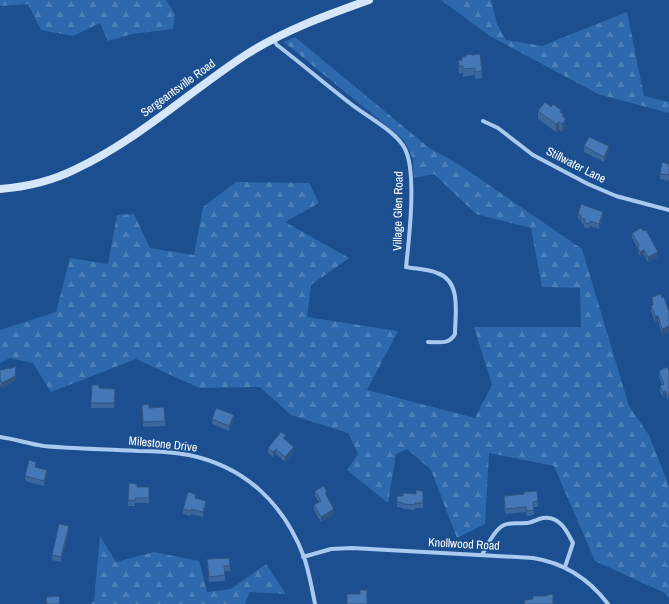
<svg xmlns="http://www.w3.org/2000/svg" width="669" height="604" font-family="'Archivo Narrow',sans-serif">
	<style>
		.forest { fill: url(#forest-firs) }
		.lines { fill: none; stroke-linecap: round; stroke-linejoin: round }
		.minor { stroke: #a9c9ee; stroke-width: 4 }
		.secondary { stroke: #d6e6fa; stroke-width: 8 }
		.wall { fill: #3a679d }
		.shaded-wall { fill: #305480 }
		.building { fill: #4478b7; stroke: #305480 }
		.labels { text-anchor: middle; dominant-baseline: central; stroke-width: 3.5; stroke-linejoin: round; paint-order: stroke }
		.street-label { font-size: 12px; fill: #fff; stroke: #1b4f8f }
	</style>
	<defs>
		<pattern id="forest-firs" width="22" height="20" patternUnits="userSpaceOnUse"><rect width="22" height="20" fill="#2e69ad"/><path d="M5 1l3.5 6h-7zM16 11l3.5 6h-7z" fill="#4d80b9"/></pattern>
	</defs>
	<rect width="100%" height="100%" fill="#1b4f8f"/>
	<path class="forest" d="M0,0H166L175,14L173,29L132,34L108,41L100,23L73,36L41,30L28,4L0,6Z
		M441,0H491L497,24L506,40L542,46L627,12L644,96L669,102V113L598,94L490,36Z
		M295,37L428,147L461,166L582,249L629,406L649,435L669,486V599L665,593L595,561L554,466L489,453L485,524L457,538L431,470L407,449L396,454L388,503L347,470L358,454L348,433L291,415L260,387L199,388L136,359L51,392L33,363L10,358L0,363V330L56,312L70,258L108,264L117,215L134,214L150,248L194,255L203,207L236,182L309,183L319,203L285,222L349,258L311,285L307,317L398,331L367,390L475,418L492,385L474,327H581L580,288L542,287L531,228L476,214L434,174L414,178L413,159L404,140L284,42Z
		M100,536L116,562L154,552L199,561L207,592L231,589L266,564L286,594L250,592L245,604H91L94,601Z"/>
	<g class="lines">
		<path class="minor" d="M273,39L277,45C302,64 326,85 351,104C366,116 397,132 405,149C417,172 409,240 406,267C416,269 428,269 437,273C462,281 455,314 455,334C449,345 439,342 428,342
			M483,121L498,128L533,155L588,184L616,196L669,210
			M0,437C15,439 29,444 44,446C75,449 107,449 138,451C155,451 172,452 189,455C246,467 284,504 304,557C309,572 312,588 315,604
			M482,555C487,546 494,530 504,525C511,522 518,524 525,523C532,523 537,519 543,518C559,515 567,531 573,543L565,567
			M303,557L331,549L352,548L533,558C565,563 589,579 608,604"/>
		<path class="secondary" d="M0,189C26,187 52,181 76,169C138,140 190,91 247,54C285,30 327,15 369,0"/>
	</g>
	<path class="wall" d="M472,55L482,71V78L475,79V75L463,77V73L459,74L458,61L462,60V57Z
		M538,111L561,113L564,117L566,126L562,132L559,130L556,132L538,119Z
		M584,146L609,151L604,162L584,152Z
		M669,164V181L660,179V174Z
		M578,214L603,217L599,229L590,226L589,229L584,227V224L581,223V220L578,219Z
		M632,233L658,257L648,262L644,255L640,257L638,252V248L632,238Z
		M652,297L662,298L669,312V332L662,334L658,321L655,322L651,311V306L653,305Z
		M9,369L16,371L15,381L2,388L0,384V370Z
		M659,371H669L668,401L666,396L663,397L660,391V386L662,385L659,376Z
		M92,385L99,388L115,389L114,408H91Z
		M142,405L149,408L165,421V426L143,427Z
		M212,419L234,420L229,431L212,424Z
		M286,440L294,452L285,462L276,454L273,457L268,453V448Z
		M36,467L47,475L44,486L25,481V476Z
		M129,483L137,487H149V503H135V506H128Z
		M315,491L327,497L334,514L321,522L314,510V505L319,502L315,496Z
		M423,496V508H415V510L403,509V508L397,507V502Z
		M504,496L538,501V507H533L534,515L527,516L526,512L505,514Z
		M195,498L206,506L203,517L191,514V516L183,514V509Z
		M69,531L61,562L52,560V555Z
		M207,559L230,566V571H225V581L209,582Z"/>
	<path class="shaded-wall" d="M564,115V122L566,119V126L562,132V116Z
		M559,122V130L556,132V124Z
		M609,146V151L604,162V157Z
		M603,212V217L599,229V224Z
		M644,250V255L640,257V252Z
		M658,252V257L648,262V257Z
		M655,316H658V321L655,322Z
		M669,326V332L662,334V329Z
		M16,366L15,381L2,388V383Z
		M666,391V396L663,397V392Z
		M234,415V420L229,431V426Z
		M294,447V452L285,462V457Z
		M276,449V454L273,457V452Z
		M47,470V475L44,486V481Z
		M327,492V497L325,498V493Z
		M206,501V506L203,517V512Z
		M334,509V514L321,522V517Z
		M69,526V531L61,562V557Z"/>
	<path class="building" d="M471,54L472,55L480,54L482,71L475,72V68L463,69V66H459L458,61L462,60V57H466V55Z
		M545,102L551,107L553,104L561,110L560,112L564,115L562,116L566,119L562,124L559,122L556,124L538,111Z
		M589,137L609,146L604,157L584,146Z
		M662,162L669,164V175L660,174Z
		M581,204L603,212L599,224L590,221L589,224L584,222L585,219L581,218V215L578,214Z
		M641,228L643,231L646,230L658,252L648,257L644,250L640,252L638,247L639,245L632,233Z
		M661,294L662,298L664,297L669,312V326L662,329L658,316H655L651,306L653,305L652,297Z
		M16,366L15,376L2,383L0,379V370L9,368V369Z
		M667,367L669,371V396H668L666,391L663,392L660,386L664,384L659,371Z
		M92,385H99V388L115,389L114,403H91Z
		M149,404V408L164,407L165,421L143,422L142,405Z
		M216,408L234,415L229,426L212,419Z
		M281,432L286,435L283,438L294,447L285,457L276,449L273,452L268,448Z
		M29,460L36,462L35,467L47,470L44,481L25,476Z
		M129,483L137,484V487H149V498H135V501L128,500Z
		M324,486L327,492L325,493L334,509L321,517L314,505L321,501L315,491Z
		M416,490L423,491V503H415V505L403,504V503L397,502V496H403V493L416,494Z
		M537,491L538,501L533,502L534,510L527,511L526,507L505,509L504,496L524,494V492Z
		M188,492L195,494V498L206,501L203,512L191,509V511L183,509Z
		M59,524L69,526L61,557L52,555Z
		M229,558L230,566H224L225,575L209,577L207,559Z
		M360,590H367V604H347V594H360Z
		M553,594V604H524L525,600L533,599V596H547V595Z
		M59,596L60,604H47L46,597Z"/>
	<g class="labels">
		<g class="street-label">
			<text transform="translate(178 88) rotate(-36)">Sergeantsville Road</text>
			<text transform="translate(576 165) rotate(27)">Stillwater Lane</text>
			<text transform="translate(398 211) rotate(-89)">Village Glen Road</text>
			<text transform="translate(163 444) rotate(6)">Milestone Drive</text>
			<text transform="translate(464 544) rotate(3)">Knollwood Road</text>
		</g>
	</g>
</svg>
